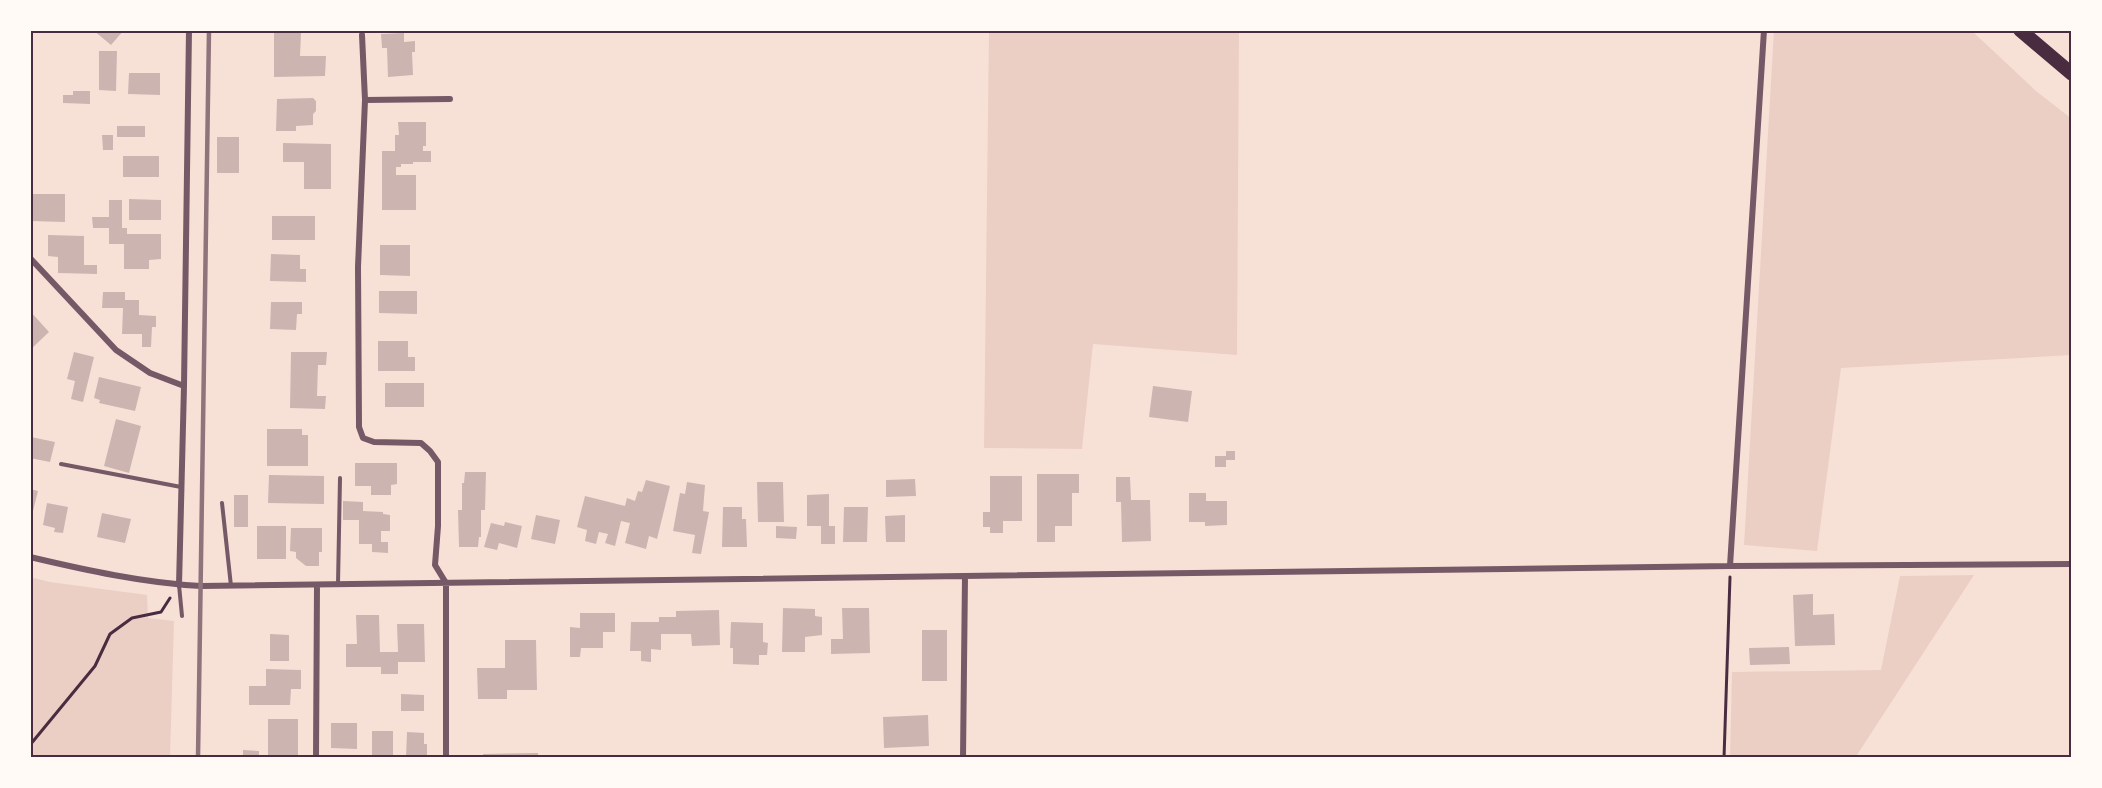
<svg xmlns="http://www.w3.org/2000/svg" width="2102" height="788" font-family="'PT Serif',serif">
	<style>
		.green { fill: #ebcfc5 }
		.building { fill: #ccb4b1 }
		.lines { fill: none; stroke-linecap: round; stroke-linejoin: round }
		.path { stroke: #4a2c40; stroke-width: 3 }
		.service { stroke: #755966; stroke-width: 4 }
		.minor { stroke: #755966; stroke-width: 6 }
		.motorway { stroke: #4a2c40; stroke-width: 14 }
		.rail { stroke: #8f747c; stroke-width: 4.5 }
		.neatline { fill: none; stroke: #4a2c40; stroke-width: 2 }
	</style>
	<rect width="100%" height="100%" fill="#f7e1d7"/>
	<path class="green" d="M989,30H1239L1237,355L1093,344L1082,449L984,448Z
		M1774,30H1971L2036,91L2072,119V355L1841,368L1817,551L1744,545Z
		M1974,575L1855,758H1730L1732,672L1881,670L1900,576Z
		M30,577L50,582L147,595L148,618L174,621L170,758H30Z"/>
	<path class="building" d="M93,30H124L111,45Z
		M274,33H301L300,56H326L325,76L274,77Z
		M404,33V42L415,41V52H412L413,75L388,77L387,48H382L381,34Z
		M99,51H117L116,91L99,90Z
		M129,73H160V95L128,94Z
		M73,91H90V104L63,103V95H73Z
		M313,98L316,101V111L313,114V125L296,126V131H276L277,99Z
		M398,122H426V146H423V151H431V162H413V164H401V167H396V175H416V210H382V151H395V135H399Z
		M117,126H145V137H117Z
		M102,135H113V150H103Z
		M217,137H239V173H217Z
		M283,143L331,144V189H304V162H283Z
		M123,156H159V177H123Z
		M30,194H65V222L30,221Z
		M129,199L161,200V220H129Z
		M109,200H122V228H127V234H161V259L149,260V269H124V244H109V228H93L92,217H109Z
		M272,216H315V240H272Z
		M48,235L84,236V265H97V274L58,273V257L48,256Z
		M380,245H410V276L380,275Z
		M271,254L300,255V269H306V282L270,281Z
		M379,291H417V314L379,313Z
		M103,292H125V300H139V315L156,316V327H152L151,347H142V334H122L123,308H102Z
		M271,302H302V314H297L296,330L270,329Z
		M30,311L49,332L30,350Z
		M378,341H408V357H415V371H378Z
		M74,352L94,357L83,402L71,399L75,381L67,379Z
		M291,352H327L326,365H318L317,396H326L325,409L290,408Z
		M99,377L141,387L135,411L99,403L100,400L94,398Z
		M385,383H424V407H385Z
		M1153,386L1192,391L1188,422L1149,417Z
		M116,419L141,426L129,473L104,466Z
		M267,429H302V435H308V466H267Z
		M31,437L55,442L50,462L30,458Z
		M1226,451H1235V460H1226V467H1215V456H1226Z
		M355,463H397V484L391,485V495H371V486H355Z
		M465,472H486L485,510H481V537H479L478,547H459L458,510H462V483H464Z
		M1037,474H1079V493H1072V526H1055V542H1037Z
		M269,475L324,476V504L268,503Z
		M990,476H1022V521H1003V533H990V527H983V512H990Z
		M1116,477H1130L1131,500H1150L1151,541L1122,542L1121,502H1116Z
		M915,479L916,496L886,497V480Z
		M646,480L670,486L657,539L649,536L646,549L625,543L630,523L621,521L615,546L605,543L608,534L599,532L596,544L585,541L587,530L577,527L585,496L625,506L627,498L635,501L638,491L642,492Z
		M687,482L705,485L703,511L709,512L701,554L692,553L695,535L673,531L680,493L685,494Z
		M757,482H783L784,522H758Z
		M30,489L38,491L32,515H30Z
		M1189,493H1206V501H1227V525L1205,526V522H1189Z
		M829,494V526H835V544H821V526H807V495Z
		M234,495H248V527H234Z
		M343,501L363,502V511L383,512V514L390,515V531H381V542H388V553L372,552V544H359V520H343Z
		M47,503L68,507L63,533L54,532L55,528L43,525Z
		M723,507H742V519H746L747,547H722Z
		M844,507H868L867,542H843Z
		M102,513L131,519L125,543L97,537Z
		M536,515L560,520L555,544L531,539Z
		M905,515V542H886L885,516Z
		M505,522L522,526L517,548L499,543L497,550L484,547L491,523L504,526Z
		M257,526H286V559H257Z
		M776,526L797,527L796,539L776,538Z
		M291,528H322V552H319V566H306L296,558V552L290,551Z
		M1813,594V615L1834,614L1835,645L1795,646L1793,595Z
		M783,608L815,609V616L822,617V635L805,637V652H782Z
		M842,608H869L870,653L831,654V639H843Z
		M719,610L720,645L692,646L691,634H661V650L651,649V662L641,661V651H630L631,622H659V617H676V611Z
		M580,613H615V632H603V648H581L580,657H570V627L580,628Z
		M356,615H379L380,652H398L397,624H424L425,662H398V674H381V667H346V644H357Z
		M731,622L763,623V642L768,643L767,655H759V665L733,664V648H730Z
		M922,630H947V681H922Z
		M270,634L289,635V661H270Z
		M505,640H536L537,690H507V699H478L477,668H505Z
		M1789,647L1790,664L1750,665L1749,648Z
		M266,669L301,670V689H291L290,705H249V686H266Z
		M401,694L424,695V711H401Z
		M928,715L929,746L884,748L883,717Z
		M268,719H298V758H268Z
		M331,723H357V749L331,748Z
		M372,731H393V755H372Z
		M407,732L424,733V744H427V758H406Z
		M243,750L259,751V758H243Z
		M538,753V758H483V754Z"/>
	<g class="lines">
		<path class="path" d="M30,745L95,666L110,634L132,618L161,612L170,598
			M1724,758L1730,577"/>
		<path class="service" d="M61,464L181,487
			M222,503L231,586
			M338,584L340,478
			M179,585L182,616
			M840,757L884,758"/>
		<path class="minor" d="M362,35L365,100L358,267L359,427L363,438L374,442L421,443L430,451L438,462V526L435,565L446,583V758
			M365,100L450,99
			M30,258L116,350L150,373L184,386
			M30,557C85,570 144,583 201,586L1730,566L2072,564
			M1730,566L1764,30
			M179,585L184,386L189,30
			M316,758L317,585
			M963,758L965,576"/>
		<path class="motorway" d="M2020,30L2072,74"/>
		<path class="rail" d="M198,758L209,30"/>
	</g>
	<rect width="2102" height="788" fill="none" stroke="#fffaf5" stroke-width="63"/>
	<rect x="32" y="32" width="2038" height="724" class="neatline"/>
</svg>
